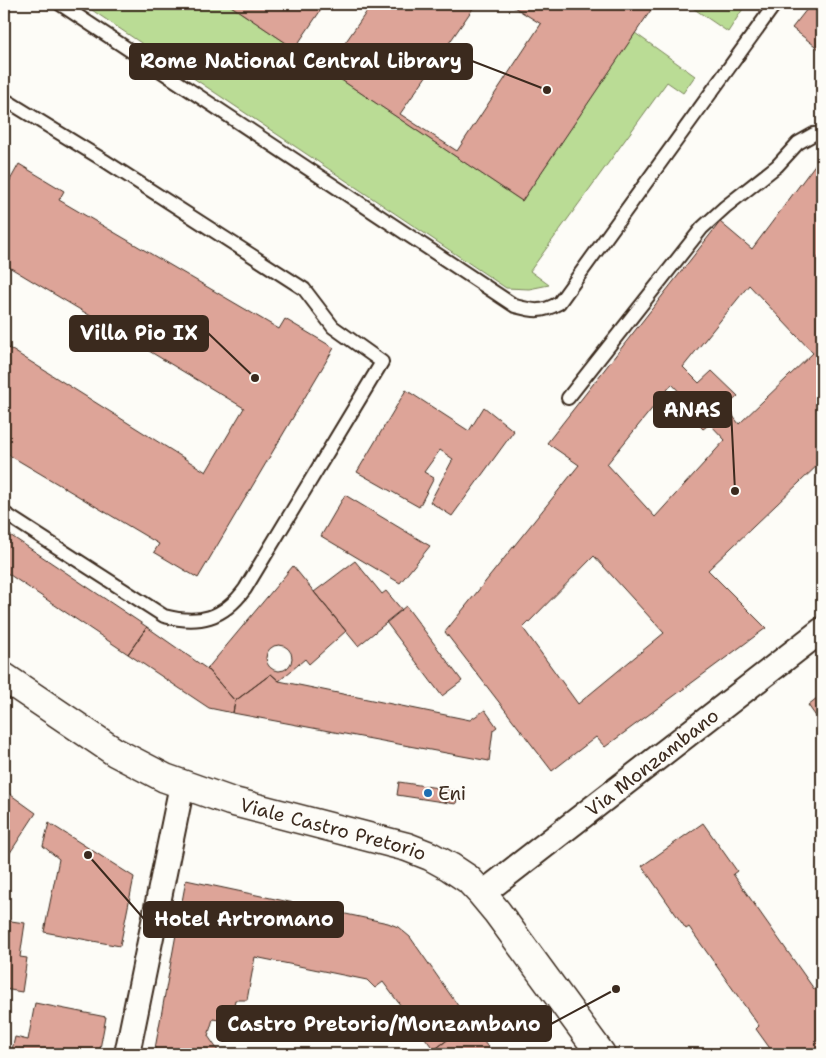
<svg xmlns="http://www.w3.org/2000/svg" width="826" height="1058" font-family="'Shantell Sans',sans-serif">
	<style>
		.green { fill: #badc95; stroke: #7a835a }
		.building { fill: #dda498; stroke: #3b2a1e; fill-rule: evenodd }
		.lines { fill: none; stroke-linecap: round; stroke-linejoin: round }
		.lane-casing { stroke: #3b2a1e; stroke-width: 16 }
		.street-casing { stroke: #3b2a1e; stroke-width: 28 }
		.secondary-casing { stroke: #3b2a1e; stroke-width: 31 }
		.lane { stroke: #fdfcf7; stroke-width: 12 }
		.street { stroke: #fdfcf7; stroke-width: 24 }
		.secondary { stroke: #fdfcf7; stroke-width: 28 }
		.poi-dot { fill: #1f6fb2; stroke: #fdfcf7; stroke-width: 2 }
		.labels { text-anchor: middle; dominant-baseline: central; stroke-width: 4; stroke-linejoin: round; paint-order: stroke }
		.street-label { font-size: 19px; fill: #3b2a1e; stroke: #fdfcf7 }
		.poi-label { font-size: 19px; fill: #3b2a1e; stroke: #fdfcf7; text-anchor: start }
		.leader { fill: none; stroke: #3b2a1e; stroke-width: 2 }
		.callout-dot { fill: #3b2a1e; stroke: #fdfcf7; stroke-width: 2 }
		.callout { fill: #3b2a1e; stroke: #3b2a1e; stroke-width: 2 }
		.callout-label { font-size: 20px; text-anchor: middle; font-weight: bold; fill: #fff }
	</style>
	<rect width="100%" height="100%" fill="#fdfcf7"/>
	<filter id="ink" filterUnits="userSpaceOnUse"><feTurbulence type="fractalNoise" baseFrequency=".02" numOctaves="2"/><feDisplacementMap in="SourceGraphic" scale="10" xChannelSelector="R" yChannelSelector="G"/><feConvolveMatrix kernelMatrix="1 2 1 2 8 2 1 2 1" color-interpolation-filters="sRGB"/></filter>
	<g filter="url(#ink)">
		<path class="green" d="M83,4H228L522,201L635,33L695,76L683,93L667,82L530,271L549,285L529,289L506,288Z
			M687,4H746L728,32Z"/>
		<path class="building" d="M228,4L238,5L239,4H325L297,45L329,66L372,4H476L400,114L457,151L541,24L509,4H655L522,201Z
			M811,4H822V45L819,49L792,28Z
			M817,162L822,166V252L818,258L822,263V461L708,570L766,628L605,747L596,737L552,771L445,632L579,465L547,443L720,222L752,249ZM749,285L813,353L739,424L726,407L738,396L712,371L699,383L683,367ZM672,384L685,398L679,404L703,429L710,424L725,440L655,517L607,464ZM594,556L664,633L578,704L523,628Z
			M19,164L64,191L59,200L279,329L285,319L334,348L198,578L154,552L159,544L4,452V345L206,472L244,408L4,264V191Z
			M406,390L469,431L484,407L514,431L452,516L430,502L453,459L440,450L424,472L434,478L419,507L357,472Z
			M345,495L430,546L400,583L321,536Z
			M4,531L147,627L128,654L4,571Z
			M355,561L382,594L386,591L402,610L358,646L314,592Z
			M293,566L346,631L309,664L305,659L279,681L271,674L235,701L207,669Z
			M406,606L462,681L442,696L386,622Z
			M147,627L207,669L235,701L233,713L209,708L128,654Z
			M266 658a13 13 0 1 1 26 0a13 13 0 1 1-26 0Z
			M271,674L279,681L470,720L485,710L497,727L493,730L489,761L233,713L235,701Z
			M822,694V725L808,705Z
			M399,782L458,791L456,804L397,795Z
			M4,790L36,813L4,862Z
			M49,823L134,877L120,946L44,932L59,859L43,846Z
			M703,823L737,871L733,874L814,989H822V1054H774L756,1029L759,1026L689,927L686,929L642,866Z
			M186,880L388,923L398,927L410,937L470,1023L434,1050L383,982L375,988L367,980L255,957L247,1000H235L230,1022L213,1019L208,1036L217,1049L218,1054H154Z
			M4,920L25,923L20,957L27,958L22,992L4,989Z
			M35,1003L106,1017L99,1054H11L15,1037L28,1040Z
			M470,1023L493,1054H437L434,1050Z"/>
		<g class="lines">
			<defs>
				<path id="lane" d="M60,4L515,306C534,311 541,313 559,303L775,4
					M4,99L105,161L304,289L333,327L382,362L245,589C223,619 199,625 164,616L4,513
					M568,398L702,228L725,207L777,166L798,143L814,134L822,133"/>
				<g id="street">
					<path id="s1" d="M482,894L822,630"/>
					<path d="M127,1054L182,785"/>
				</g>
				<g id="secondary">
					<path id="s2" d="M4,677L115,752L165,778L230,801L407,847L430,856L450,867L468,879L482,894L497,912L601,1054"/>
				</g>
			</defs>
			<use href="#lane" class="lane-casing"/>
			<use href="#street" class="street-casing"/>
			<use href="#secondary" class="secondary-casing"/>
			<use href="#lane" class="lane"/>
			<use href="#street" class="street"/>
			<use href="#secondary" class="secondary"/>
		</g>
	</g>
	<circle class="poi-dot" cx="428" cy="793" r="5"/>
	<g class="labels">
		<g class="street-label">
			<text stroke="none"><textPath href="#s1" startOffset="215">Via Monzambano</textPath></text>
			<text stroke="none"><textPath href="#s2" startOffset="366">Viale Castro Pretorio</textPath></text>
		</g>
		<g class="poi-label">
			<text x="438" y="793">Eni</text>
		</g>
	</g>
	<path class="leader" d="M547 90L472 61M255 378L208 333M735 491L731 410M88 855L144 919M616 989L551 1024"/>
	<g class="callout-dot">
		<circle cx="547" cy="90" r="5"/>
		<circle cx="255" cy="378" r="5"/>
		<circle cx="735" cy="491" r="5"/>
		<circle cx="88" cy="855" r="5"/>
		<circle cx="616" cy="989" r="5"/>
	</g>
	<g class="callout">
		<rect x="130" y="44" width="342" height="35" rx="5"/>
		<rect x="70" y="316" width="138" height="35" rx="5"/>
		<rect x="654" y="392" width="77" height="35" rx="5"/>
		<rect x="144" y="902" width="199" height="35" rx="5"/>
		<rect x="217" y="1006" width="334" height="35" rx="5"/>
	</g>
	<g class="callout-label">
		<text x="301" y="68">Rome National Central Library</text>
		<text x="139" y="340">Villa Pio IX</text>
		<text x="692" y="417">ANAS</text>
		<text x="244" y="926">Hotel Artromano</text>
		<text x="384" y="1031">Castro Pretorio/Monzambano</text>
	</g>
	<rect width="826" height="1058" fill="none" stroke="#fdfcf7" stroke-width="20"/>
	<rect x="10" y="10" width="806" height="1038" fill="none" stroke="#3b2a1e" stroke-width="2" filter="url(#ink)"/>
</svg>
